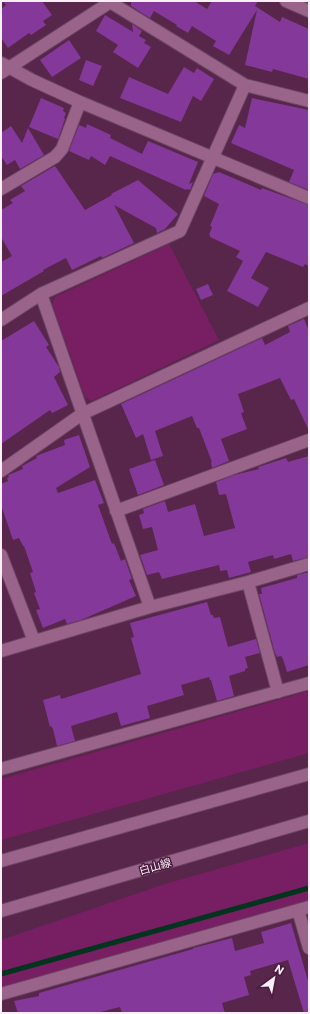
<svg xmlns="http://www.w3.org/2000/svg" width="310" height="1014" font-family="Commissioner,'Noto Sans JP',sans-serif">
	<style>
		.green { fill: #781f64 }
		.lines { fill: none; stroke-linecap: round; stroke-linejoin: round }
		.stream { stroke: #02341e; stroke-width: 5 }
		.building { fill: #843899 }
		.minor-casing { stroke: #6c4564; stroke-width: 14 }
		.tertiary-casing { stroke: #6c4564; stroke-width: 14 }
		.minor { stroke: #9a638a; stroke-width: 12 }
		.tertiary { stroke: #9a638a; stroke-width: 12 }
		.labels { text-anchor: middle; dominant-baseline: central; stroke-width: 3; stroke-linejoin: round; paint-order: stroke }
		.street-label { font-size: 11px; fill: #fbeef7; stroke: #4b1b3f }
	</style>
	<rect width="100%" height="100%" fill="#57264a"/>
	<path class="green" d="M169,244L219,340L92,401L85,397L52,304L55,297Z
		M309,691V753L1,840V779Z
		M309,843V900L1,987V940L165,884Z"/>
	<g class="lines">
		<path class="stream" d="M1,974L309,888"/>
	</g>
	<path class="building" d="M3,1H42L52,15L43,21L46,25L31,35L29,33L8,48L1,38V9L6,5Z
		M131,1H194L207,9L212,1H258L255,6L280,22L282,17L309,29V79L273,69L272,72L245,65L257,10L229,55L213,46L216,41L192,26L188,33L176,26L177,25L154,11L150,18L131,6Z
		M105,15L133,32L132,24L142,31L139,36L146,40L144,43L151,47L138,68L113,52L118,45L96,31Z
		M69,40L81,58L52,77L40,60Z
		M86,60L102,66L93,86L79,80Z
		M184,67L194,73L197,68L214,79L201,101L193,96L181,122L120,98L129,77L168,94Z
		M41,98L64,108L63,111L66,113L64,118L65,119L58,139L29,127Z
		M252,98L309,110V190L289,182L294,170L231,143L239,125L245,128Z
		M87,124L111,135L110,138L142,154L148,141L198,162L189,184L193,182L190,190L187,189L186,190L110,156L105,165L91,156L89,160L69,151L79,125L86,128Z
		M11,126L22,143L28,128L44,155L20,169L15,160L7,165L1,156V133Z
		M55,166L85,210L112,195L111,194L138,180L178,214L165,229L157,233L156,228L114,205L134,243L102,258L101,256L72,270L66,258L43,270L44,271L1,296V262L12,256L1,237V210L13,203L10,200L25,191L21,186Z
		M219,172L261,190L262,188L309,205V266L305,264L303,267L266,252L251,278L269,288L258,307L227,291L243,261L236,257L240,251L210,237V235H209L212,227L210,226L219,204L204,196L213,174Z
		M208,284L213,295L201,300L196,289Z
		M304,319L309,331V431L294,399L291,400L280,378L238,394L244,412L241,413L247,429L221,439L229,461L212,468L211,462H212L199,428H197L192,416L155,431L163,456L151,460L143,434L136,438L121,404L262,338L265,345L290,332L288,326Z
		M34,321L49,345L46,347L59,367L60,372L54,377L68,405L52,413L50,410L1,444V341Z
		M79,435L90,467L56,488L58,493L95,480L104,503L98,505L112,544L114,543L121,561L125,559L132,579L129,580L136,596L81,620L67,624L65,619L43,628L36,610L40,609L34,593L36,592L30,573L33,572L24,546H23L19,538L13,540L1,505V484L8,481L7,478L9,477L8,475L23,469L22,466L37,458L36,456L65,445L64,440Z
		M309,456V557L293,561L291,554L274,559L273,555L248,562L251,572L229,578L227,570L220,571L219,565L162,579L159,572L147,575L140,555L158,550L152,527L143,529L139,515L144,513L143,509L165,501L168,512L195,504L204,536L235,528L226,494L219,495L216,482L234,475L259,469L258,467L286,458L288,462Z
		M155,460L164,485L138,495L129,469Z
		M309,572V665L287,672L283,659L281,656L277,657L275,653L259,594H262L261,588L297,578V575Z
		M207,602L211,615H213L214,618L220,617L228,647L256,639L260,653L245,657L248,668L245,669V671L229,676L234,696L217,701L211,680H210L209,677L181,685L184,695L147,706L150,718L121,726L117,712L71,726L75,741L57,746L53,729L51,726L50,727L43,700L60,695L61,699L141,674L131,638L134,637L130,623Z
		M291,923L309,984V1013H304L288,960L250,971L251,975L244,977L249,995L222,1003L225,1013H122L120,1007L96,1013H18L14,1001L39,996V993L193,949V948L232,938L235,951L264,943L261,932Z"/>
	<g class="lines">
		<defs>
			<path id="minor" d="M286,1L309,11
				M110,2L245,85L309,101
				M1,63L32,80L80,102L309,198
				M1,73L112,1
				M1,189L55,157L62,149L80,102
				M41,294L150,607
				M1,320L41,294L180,231L245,85
				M1,471L82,414L309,308
				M116,511L309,440
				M1,555L34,641
				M248,582L278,692
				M1,651L150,607L248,582L309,564
				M1,769L309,683
				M298,910L309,948
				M1,994L309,907"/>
			<path id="tertiary" d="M1,861L309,774
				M1,911L309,821"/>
		</defs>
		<use href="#minor" class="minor-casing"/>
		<use href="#tertiary" class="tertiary-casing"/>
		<use href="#minor" class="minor"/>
		<use href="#tertiary" class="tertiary"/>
	</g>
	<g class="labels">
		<g class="street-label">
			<text transform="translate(155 866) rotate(-16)">白山線</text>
		</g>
	</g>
	<rect width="310" height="1014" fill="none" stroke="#fbeef7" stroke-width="4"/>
	<g transform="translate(274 978) rotate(32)" stroke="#4b1b3f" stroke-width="3" paint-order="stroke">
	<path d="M0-3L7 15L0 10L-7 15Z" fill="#fbeef7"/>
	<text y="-6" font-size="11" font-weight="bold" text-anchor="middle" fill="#fbeef7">N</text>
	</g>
</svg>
